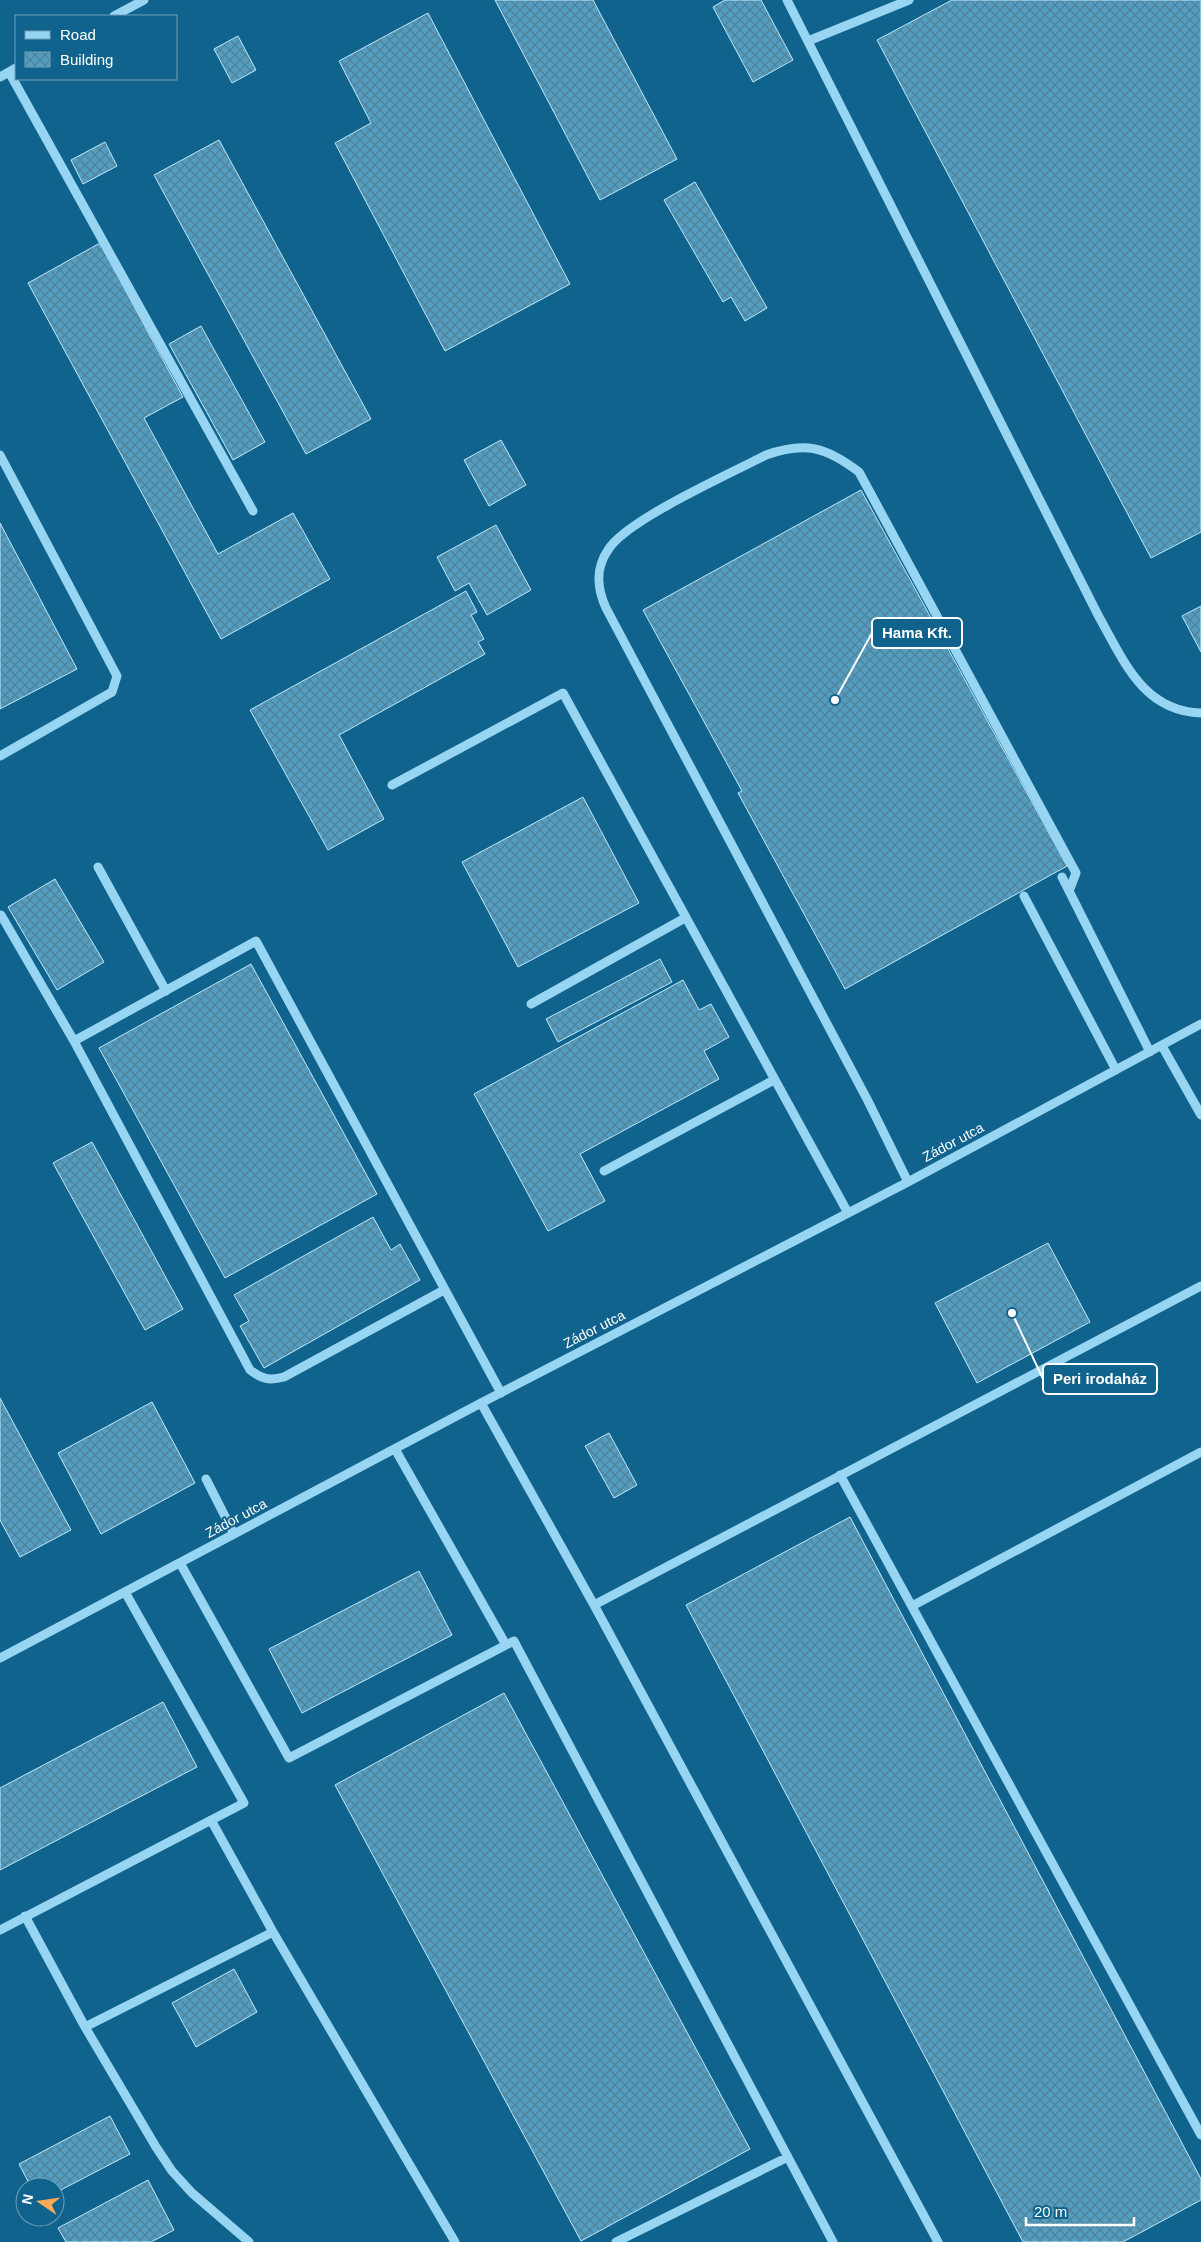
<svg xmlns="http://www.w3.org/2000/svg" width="1201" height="2242" font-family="Helvetica,sans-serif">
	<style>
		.building { fill: url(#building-cross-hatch); stroke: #bfe9fd }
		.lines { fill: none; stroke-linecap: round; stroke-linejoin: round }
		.minor { stroke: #98d5f2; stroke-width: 9 }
		.labels { text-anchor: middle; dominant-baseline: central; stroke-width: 4; stroke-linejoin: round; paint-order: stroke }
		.street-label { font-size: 14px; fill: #fff; stroke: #10638d }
		.leader { fill: none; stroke: #fff; stroke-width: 2 }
		.callout-dot { fill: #fff; stroke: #10638d; stroke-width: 2 }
		.callout { fill: #10638d; stroke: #fff; stroke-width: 2 }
		.callout-label { font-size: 15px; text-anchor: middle; font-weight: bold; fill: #fff }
	</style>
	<defs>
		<pattern id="building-cross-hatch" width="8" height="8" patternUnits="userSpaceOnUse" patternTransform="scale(1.25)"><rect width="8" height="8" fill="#539dc0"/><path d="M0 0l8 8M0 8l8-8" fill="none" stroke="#518197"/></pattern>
	</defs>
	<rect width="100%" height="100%" fill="#10638d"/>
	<path class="building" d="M495,0H593L677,159L600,200Z
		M725,0H761L793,60L753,82L713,7Z
		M952,0H1201V532L1151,558L877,40Z
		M428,13L570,284L445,351L335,143L371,123L339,61Z
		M238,36L256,70L232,83L214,49Z
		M219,140L371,419L306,454L154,175Z
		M105,142L117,166L83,184L71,160Z
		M695,182L767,308L745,321L731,297L723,302L664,200Z
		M100,243L183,397L144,418L218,554L293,513L330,579L221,639L28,283Z
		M201,326L265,442L233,460L169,344Z
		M501,440L526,485L489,506L464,460Z
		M861,490L1067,866L845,989L738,793L742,791L643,610Z
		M0,523L77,669L0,709Z
		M496,525L531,590L487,615L469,583L455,591L437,557Z
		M466,591L477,612L471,615L484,639L478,642L485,654L339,735L384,819L328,850L250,710Z
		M1201,606V652L1182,616Z
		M583,797L639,903L518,967L462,862Z
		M55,879L104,962L57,990L8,907Z
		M660,959L672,982L558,1042L546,1019Z
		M251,964L377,1194L225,1278L99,1048Z
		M683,980L699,1010L711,1004L729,1037L704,1051L719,1079L580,1154L605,1201L548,1231L474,1094Z
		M92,1142L183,1309L145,1330L53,1163Z
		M373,1217L391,1250L400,1244L420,1280L264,1368L240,1326L249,1321L234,1295Z
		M1048,1243L1090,1322L977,1383L935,1303Z
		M0,1398L71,1530L20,1557L0,1520Z
		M152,1402L195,1483L101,1534L58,1453Z
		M609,1433L637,1485L614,1498L585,1446Z
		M850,1517L1201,2179V2200L1123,2242H1023L686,1605Z
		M419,1571L452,1635L302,1713L269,1649Z
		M504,1693L750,2149L581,2241L335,1785Z
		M163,1702L197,1767L0,1870V1788Z
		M234,1969L257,2012L196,2047L172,2003Z
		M110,2116L130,2154L55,2193V2187H31L19,2164Z
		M148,2180L174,2230L151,2242H66L58,2228Z"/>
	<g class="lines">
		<path class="minor" d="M787,0L1099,617C1124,661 1143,711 1201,713
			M114,16L144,0
			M808,41L909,0
			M9,72L253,511
			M0,77L16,68
			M0,455L117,676L112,692L0,756
			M392,785L563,693L848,1213
			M98,867L166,991
			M1062,877L1150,1052
			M1024,896L1116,1070
			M1,915L74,1041
			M531,1004L685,918
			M1162,1046L1201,1115
			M604,1171L774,1080
			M908,1182L868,1101L606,608C597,588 595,569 608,550C626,520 730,474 766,455C805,441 826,447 859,472L1076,873L1069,891
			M444,1290L284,1377C269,1381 262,1379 250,1370L74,1041L256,941L501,1393
			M481,1403L594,1605L938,2242
			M395,1449L506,1645L514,1641L833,2242
			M840,1475L1201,2135
			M206,1479L234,1534
			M180,1563L289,1758L506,1645
			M594,1605L1201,1286
			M912,1606L1201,1452
			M0,1658L481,1403L908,1182L1201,1024
			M211,1820L273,1932L455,2242
			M25,1916L85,2027L156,2147L172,2171L192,2193L249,2242
			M0,1930L244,1803L125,1592
			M85,2027L273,1932
			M616,2242L788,2157"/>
	</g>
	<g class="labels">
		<g class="street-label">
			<text transform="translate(953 1142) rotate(-28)">Zádor utca</text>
			<text transform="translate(594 1329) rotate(-27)">Zádor utca</text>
			<text transform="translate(236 1518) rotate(-28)">Zádor utca</text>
		</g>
	</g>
	<path class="leader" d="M835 700L872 633M1012 1313L1043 1379"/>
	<g class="callout-dot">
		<circle cx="835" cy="700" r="5"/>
		<circle cx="1012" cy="1313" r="5"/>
	</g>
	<g class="callout">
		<rect x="872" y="618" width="90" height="30" rx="5"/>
		<rect x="1043" y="1364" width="114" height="30" rx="5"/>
	</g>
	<g class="callout-label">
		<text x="917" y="638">Hama Kft.</text>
		<text x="1100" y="1384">Peri irodaház</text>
	</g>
	<rect x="15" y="15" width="162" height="65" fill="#10638d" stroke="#70a1bb"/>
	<rect x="25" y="31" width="25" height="8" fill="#98d5f2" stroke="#70a1bb"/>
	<text x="60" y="40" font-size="15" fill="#ffffff">Road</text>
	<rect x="25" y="52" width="25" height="15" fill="url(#building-cross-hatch)" stroke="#70a1bb"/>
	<text x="60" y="65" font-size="15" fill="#ffffff">Building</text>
	<g transform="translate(40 2202) rotate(283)"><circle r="24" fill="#10638d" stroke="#70a1bb"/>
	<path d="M0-4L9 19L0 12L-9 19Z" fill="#ffa959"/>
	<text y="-8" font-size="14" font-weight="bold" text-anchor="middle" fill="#ffffff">N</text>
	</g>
	<path d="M1026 2217v8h108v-8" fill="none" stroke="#ffffff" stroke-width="2.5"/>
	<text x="1034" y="2217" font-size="15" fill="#ffffff" stroke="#10638d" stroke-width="4" paint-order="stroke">20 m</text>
</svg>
